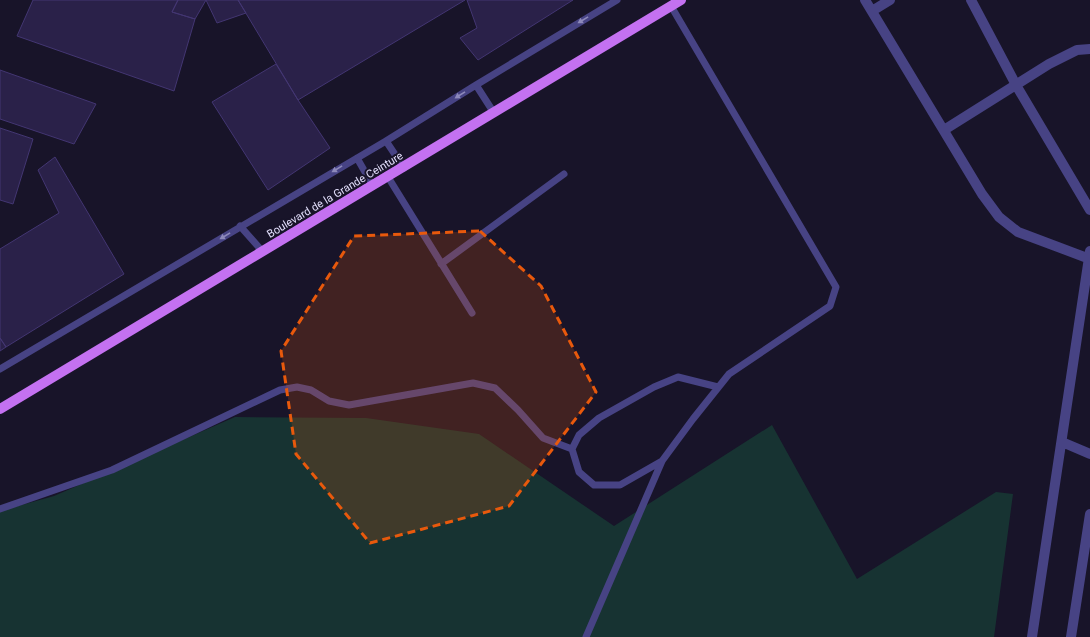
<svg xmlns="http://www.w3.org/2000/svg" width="1090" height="637" font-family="Roboto,sans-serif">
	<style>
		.green { fill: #173332 }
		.building { fill: #2a2149; stroke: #433672 }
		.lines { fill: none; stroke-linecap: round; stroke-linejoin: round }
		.service { stroke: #474384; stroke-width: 7 }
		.minor { stroke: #474384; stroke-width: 10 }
		.primary { stroke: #c471f1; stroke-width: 10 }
		.oneway { fill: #8d89ba }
		.marked { fill: #e8590c; fill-opacity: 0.2; stroke: #e8590c; stroke-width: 3; stroke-dasharray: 8 5; stroke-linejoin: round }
		.labels { text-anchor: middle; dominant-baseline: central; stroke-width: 4; stroke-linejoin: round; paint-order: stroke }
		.street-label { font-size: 11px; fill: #e3dffc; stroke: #181429 }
	</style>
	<rect width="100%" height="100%" fill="#181429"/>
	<path class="green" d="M235,417L366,418L479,434L614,526L772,425L857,579L996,492L1013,494L994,637H0V511L54,496Z"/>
	<path class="building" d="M33,0H178L172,12L195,19L174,91L17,36Z
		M178,0H238L246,13L217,23L206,0L195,19L172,12Z
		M238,0H465L298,100Z
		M467,0H573L478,60L460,38L477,28Z
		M276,64L298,100L330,148L268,190L212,102Z
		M0,70L96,104L74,144L0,119Z
		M0,128L33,139L13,204L0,200Z
		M55,157L124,274L6,347L0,338V249L59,213L38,170Z
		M0,338L6,347L0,351Z"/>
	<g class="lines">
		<path class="service" d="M476,85L494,113
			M386,141L404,168
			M357,158L373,186
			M388,177L472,313
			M240,226L263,252
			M441,264L564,174
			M0,369L386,141L476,85L617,0
			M662,461L620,485H594L579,472L572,449L579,435L599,418L654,387L678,377L718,387
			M0,509L112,470L280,390L297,387L311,390L329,401L349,405L473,383L495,388L518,410L543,438L572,449
			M586,637L662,461L693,419L729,374L830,306L836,287L671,6"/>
		<path class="minor" d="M865,0L982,194L999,217L1018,232L1090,259
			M971,0L1016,85L1090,210
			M872,11L890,0
			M944,130L1049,64L1077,50L1090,49
			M1062,442L1090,454
			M1032,637L1090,251
			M1071,637L1090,514"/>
		<path class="primary" d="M0,409L681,0"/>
	</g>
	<defs><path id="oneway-solid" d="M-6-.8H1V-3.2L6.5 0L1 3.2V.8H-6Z"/></defs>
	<g class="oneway">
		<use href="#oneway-solid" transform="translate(583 20) rotate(149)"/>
		<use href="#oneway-solid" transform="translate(460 95) rotate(148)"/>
		<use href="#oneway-solid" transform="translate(337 169) rotate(149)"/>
		<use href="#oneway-solid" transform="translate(225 236) rotate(149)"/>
	</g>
	<path class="marked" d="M480,231L541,286L596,392L509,506L370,543L296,454L281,351L354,236Z"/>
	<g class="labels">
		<g class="street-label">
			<text transform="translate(335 195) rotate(-31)">Boulevard de la Grande Ceinture</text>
		</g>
	</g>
</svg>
